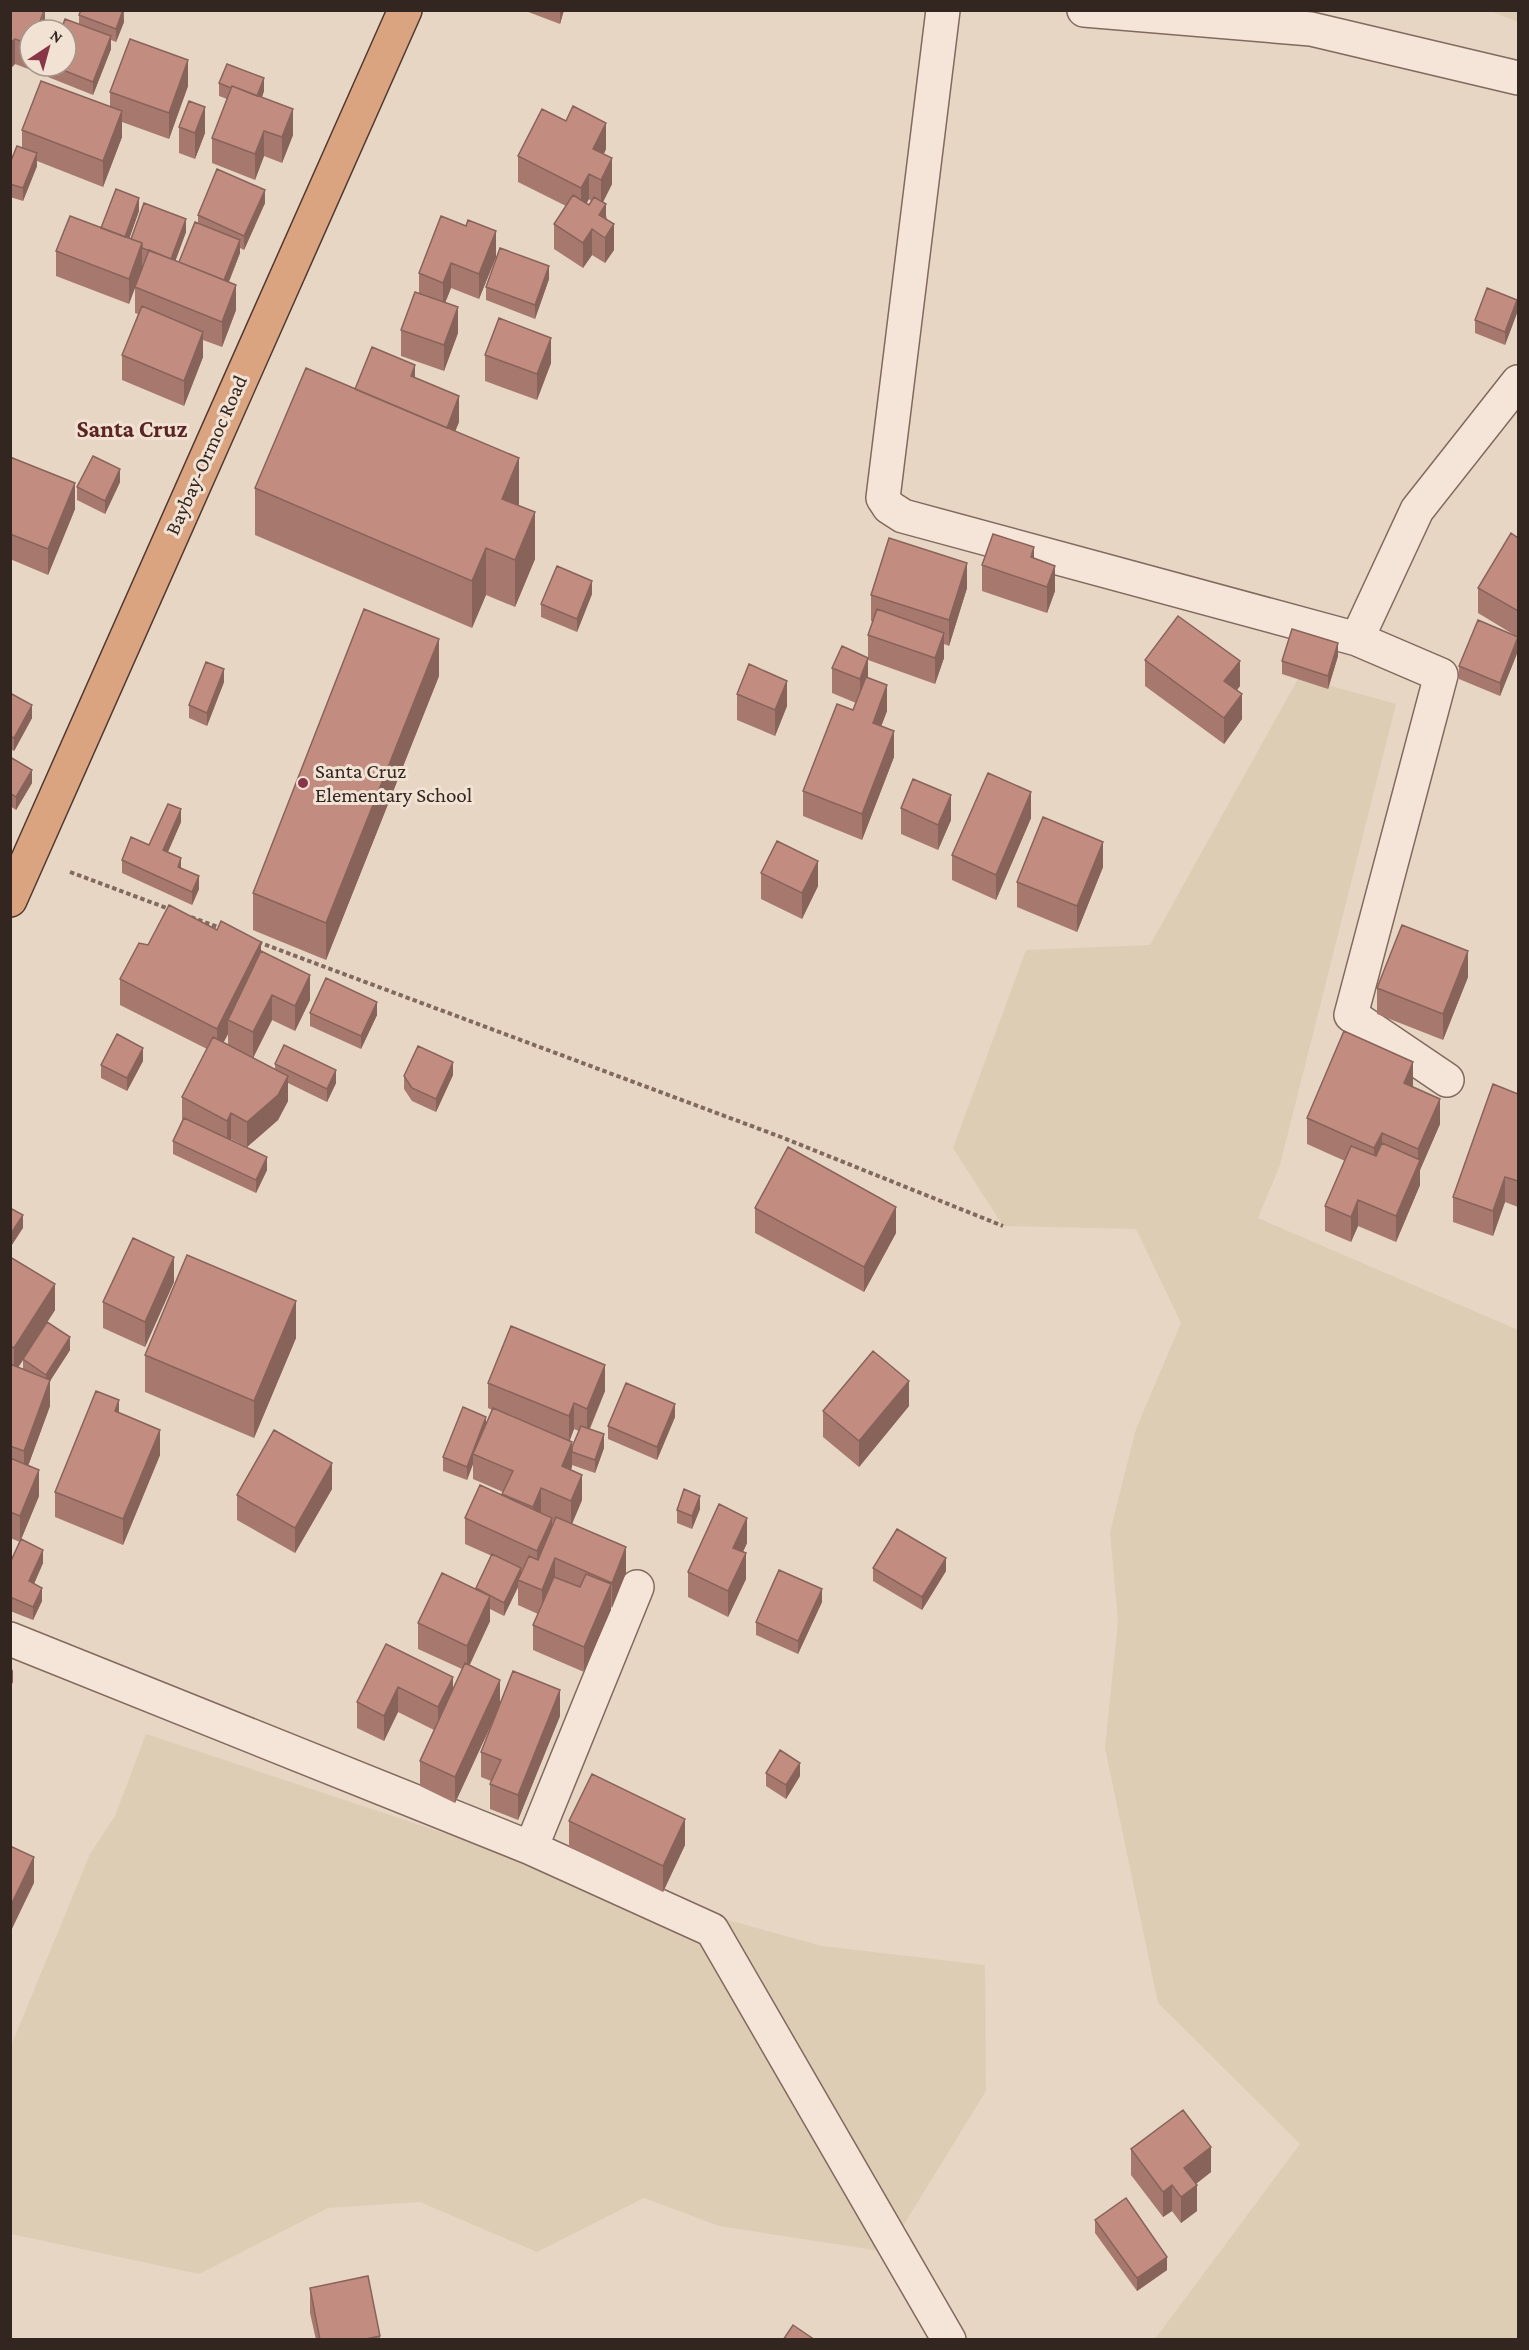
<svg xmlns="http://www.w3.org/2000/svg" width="1529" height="2350" font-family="'Crimson Pro',serif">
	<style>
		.farmland { fill: #ddcdb4 }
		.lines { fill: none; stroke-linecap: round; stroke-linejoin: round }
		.minor-casing { stroke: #81695e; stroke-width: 36 }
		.trunk-casing { stroke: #503931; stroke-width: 36 }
		.path { stroke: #81695e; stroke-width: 4; stroke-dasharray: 4.5 3; stroke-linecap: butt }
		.minor { stroke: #f4e5d8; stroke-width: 33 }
		.trunk { stroke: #daa481; stroke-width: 33 }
		.wall { fill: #a7796e; fill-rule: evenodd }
		.shaded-wall { fill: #88635a }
		.building { fill: #c28d80; stroke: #88635a; stroke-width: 1.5 }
		.poi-dot { fill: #893548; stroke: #f1e2d4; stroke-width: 2 }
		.labels { text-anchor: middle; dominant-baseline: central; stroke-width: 6; stroke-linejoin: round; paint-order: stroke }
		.street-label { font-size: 21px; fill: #332520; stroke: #f1e2d4 }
		.poi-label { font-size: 21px; fill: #332520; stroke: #f1e2d4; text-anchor: start }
		.quarter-label { font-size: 24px; font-weight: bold; fill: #5b2425; stroke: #f1e2d4 }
	</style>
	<rect width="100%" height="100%" fill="#e8d6c5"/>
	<path class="farmland" d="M1490,11H1518V22Z
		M1299,677L1396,704L1280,1165L1258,1218L1518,1330V2339H1155L1300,2144L1158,2003L1105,1748L1118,1621L1110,1532L1136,1429L1181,1323L1136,1229L1003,1226L953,1148L1026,950L1150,945Z
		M146,1734L591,1882L822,1946L985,1965L986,2091L887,2252L719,2226L644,2198L537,2252L420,2202L328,2208L199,2274L11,2234V2046L90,1854L115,1816Z"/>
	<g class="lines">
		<defs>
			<path id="minor" d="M943,10L883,498L889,507L903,516L1357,639L1417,510L1518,382
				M1084,10L1311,29L1518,78
				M1357,639L1441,675L1351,1015L1447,1080
				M10,1639L531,1848L712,1930L949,2340
				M531,1848L637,1587"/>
			<path id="trunk" d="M10,900L405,10"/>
		</defs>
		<use href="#minor" class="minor-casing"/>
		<use href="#trunk" class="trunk-casing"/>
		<path class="path" d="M70,872L172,910
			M191,917L223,929
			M258,942L781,1137L1003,1226"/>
		<use href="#minor" class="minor"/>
		<use href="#trunk" class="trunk"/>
	</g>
	<path class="wall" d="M10,10L45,30H30V66H33L31,70L15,64L10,69Z
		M124,10V22L116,42L111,40V49L93,95L48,77V66H66L79,24V15Z
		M523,10H564L560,24Z
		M219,83L264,91L262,97L293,135L282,163L264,156L255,180L212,163V138L227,99L219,96Z
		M188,86L169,139L122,122V137L103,187L37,161V166L23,201L10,197V163L22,148V130L110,107V92Z
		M179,127L205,133L195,159L179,153Z
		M606,149L604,154L612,184L603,202L614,250L605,263L592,255L583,268L554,249V224L566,206L518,182V156ZM589,199L591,201L589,205L586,203Z
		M265,203L244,250L240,248V253L229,282L236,310L222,347L203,340V357L184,406L122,380V355L138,314L135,313V288L129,304L56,276V251L101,228L139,211L129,238L186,232L175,261L179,262L198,223V215Z
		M466,226L496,257L479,299L451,288L445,303L458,333L444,371L401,356V330L419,293V273Z
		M549,279L535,319L486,300V287Z
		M1517,313L1505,345L1475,333V320Z
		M485,355L551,363L537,400L485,381Z
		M415,378L459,422L455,431L519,505L535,559L515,607L486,595L472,628L255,535V488L355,389Z
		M10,457L75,509L48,575L10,559Z
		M120,482L105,514L77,500V487Z
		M1518,538V651L1500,696L1459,679V666L1516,636L1478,613V588Z
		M1034,558L1055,591L1047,613L982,591V565Z
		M967,588L949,646L944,644V658L935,684L868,660V678L887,711L881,726L894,757L862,840L803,816V791L853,710L856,703L832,693V668L868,658V635L873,622L871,621V595Z
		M592,594L577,632L541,617V604Z
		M1338,656L1328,689L1282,674V661Z
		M1145,660L1240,686L1237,690L1242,719L1224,744L1145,686Z
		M439,676L326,960L253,930V893Z
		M224,682L207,726L189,718V705Z
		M10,693L32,718L14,751L10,749Z
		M737,694L787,706L775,736L737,720Z
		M10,757L32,783L16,810L10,806Z
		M901,808L951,820L938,850L901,834Z
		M1031,818L996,900L952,880V855Z
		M181,822L168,852L199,889L192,905L122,873V860L149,845Z
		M1103,867L1077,932L1017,907V882Z
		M761,873L818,886L802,919L761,899Z
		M217,930L261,951L310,1000L295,1031L272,1020L253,1058L275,1069V1064L336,1083L327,1102L288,1083V1101L278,1120L247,1147L231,1139V1140L267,1170L256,1193L173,1154V1141L182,1120V1097L207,1049L120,1005V979L148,945ZM228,1034V1045L223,1043Z
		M1468,977L1443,1040L1377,1014V988Z
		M310,1013L377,1015L361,1049L310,1026Z
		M143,1061L127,1091L101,1078V1065Z
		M453,1075L436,1112L412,1101L404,1089V1076Z
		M1413,1087L1440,1124L1420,1170V1185L1396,1242L1358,1226L1351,1242L1325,1231V1206L1345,1161L1307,1144V1118Z
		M1518,1094V1207L1505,1202L1493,1236L1453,1222V1197Z
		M755,1208L896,1233L864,1292L755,1233Z
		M10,1257L55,1310L34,1342L70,1350L50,1381V1406L28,1466L39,1496L20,1542L10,1538ZM23,1360V1369L18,1367Z
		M174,1282L145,1347L103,1328V1302Z
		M296,1338L254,1438L145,1392V1355Z
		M488,1383L605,1391L590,1429L604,1448L595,1473L572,1465L571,1470L582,1500L572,1524L626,1573L584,1672L533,1650V1625L538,1614L518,1605V1587L504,1616L490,1609V1621L469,1665L500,1704L560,1716L518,1820L490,1809V1784L491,1781L481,1777V1752L494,1718L455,1803L420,1786V1761L434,1730L398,1712L384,1741L357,1728V1702L386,1644L453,1690L462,1669L418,1649V1623L476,1589L492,1556L465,1544V1518L502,1495L503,1492L473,1479V1464L467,1480L443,1471V1457L486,1423L492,1410L488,1408ZM574,1429L579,1431L572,1447L570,1440Z
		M909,1406L859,1467L823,1437V1411Z
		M119,1413L160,1455L123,1545L55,1517V1492Z
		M675,1417L657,1460L608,1439V1426Z
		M332,1489L295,1553L237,1520V1495Z
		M700,1509L692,1529L677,1523V1510Z
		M747,1543L743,1552L746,1579L728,1617L688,1597V1572Z
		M10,1563H43L34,1584L42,1601L33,1620L10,1611Z
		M873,1568L946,1571L922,1610L873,1581Z
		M822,1602L798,1654L756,1635V1622Z
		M766,1773L800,1776L786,1799L766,1786Z
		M569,1821L685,1845L663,1892L569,1847Z
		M1131,2149L1211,2172L1196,2184L1197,2211L1181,2223L1172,2211L1163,2217L1131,2175Z
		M1095,2220L1167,2270L1137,2291L1095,2233Z
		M310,2288L380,2336V2340H316L310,2313Z"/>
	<path class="shaded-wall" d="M45,10V30H37Z
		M123,10L124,22L116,42V29Z
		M564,10L560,24V11Z
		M111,36V49L93,95V82Z
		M15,39V64L10,69V43Z
		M188,60V86L169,139V113Z
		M264,78V91L257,111V97Z
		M205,107V133L195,159V133Z
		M293,109V135L282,163V137Z
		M122,111V137L103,187V161Z
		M606,123V149L593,174V149Z
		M264,131V156L255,180V154Z
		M37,153V166L23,201V188Z
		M612,158V184L601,206V180Z
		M589,174V199L581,214V188Z
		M265,190V203L244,250V236Z
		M139,198V211L124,254V241Z
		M606,204V230L599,215Z
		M186,219V232L171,273V259Z
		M614,224V250L605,263V238Z
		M592,229V255L583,268V243Z
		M496,231V257L479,299V274Z
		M240,240V253L223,296V283Z
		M142,243V269L129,304V279Z
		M451,263V288L443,308V283Z
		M549,266V279L535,319V305Z
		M236,285V310L222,347V322Z
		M1517,300V313L1505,345V332Z
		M458,307V333L444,371V345Z
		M203,332V357L184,406V381Z
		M551,338V363L537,400V374Z
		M415,365V390L411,376Z
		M459,396V422L444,459V434Z
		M519,458V505L502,499Z
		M120,469V482L105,514V501Z
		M75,483V509L48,575V549Z
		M535,512V559L515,607V560Z
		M1034,547V573L1031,583V557Z
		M486,548V595L472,628V581Z
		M967,563V588L949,646V620Z
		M1055,566V591L1047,613V587Z
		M592,581V594L577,632V619Z
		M944,633V658L935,684V658Z
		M1518,638V651L1500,696V683Z
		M439,639V676L326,960V923Z
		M1338,643V656L1328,689V676Z
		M868,658V683L860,705V679Z
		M1240,661V686L1224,706V681Z
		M224,669V682L207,726V713Z
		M787,681V706L775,736V710Z
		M887,685V711L873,748V723Z
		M1242,694V719L1224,744V718Z
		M32,705V718L14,751V738Z
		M894,731V757L862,840V814Z
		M32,770V783L16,810V797Z
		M1031,792V818L996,900V875Z
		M951,795V820L938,850V825Z
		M181,809V822L163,863V850Z
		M1103,842V867L1077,932V906Z
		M181,858V872L178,867Z
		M818,861V886L802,919V893Z
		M199,876V889L192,905V892Z
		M261,942V968L228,1020V1034L217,1055V1029Z
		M1468,951V977L1443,1040V1014Z
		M310,975V1000L295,1031V1006Z
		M272,995V1020L253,1058V1032Z
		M377,1002V1015L361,1049V1036Z
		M143,1048V1061L127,1091V1078Z
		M453,1062V1075L436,1112V1099Z
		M1413,1062V1087L1404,1083Z
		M336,1070V1083L327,1102V1089Z
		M288,1076V1101L278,1120L247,1147V1122Z
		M1440,1099V1124L1420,1170V1185L1396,1242V1216L1418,1165V1149Z
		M231,1113V1139L227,1147V1121Z
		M1382,1133V1158L1374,1174V1148Z
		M267,1157V1170L256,1193V1180Z
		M1505,1177V1202L1493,1236V1211Z
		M1358,1200V1226L1351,1242V1217Z
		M896,1207V1233L864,1292V1267Z
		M23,1215V1228L10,1248V1235Z
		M174,1257V1282L145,1347V1322Z
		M55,1284V1310L14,1374V1348Z
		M296,1301V1338L254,1438V1401Z
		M70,1337V1350L50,1381V1406L24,1477V1451L46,1388V1375Z
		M605,1365V1391L587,1434V1409Z
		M909,1381V1406L859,1467V1441Z
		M119,1400V1425L115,1411Z
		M574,1403V1429L569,1442V1416Z
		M675,1404V1417L657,1460V1447Z
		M486,1417V1430L473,1454V1464L467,1480V1467Z
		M160,1430V1455L123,1545V1519Z
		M604,1434V1448L595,1473V1460Z
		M572,1442V1467L562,1492V1466Z
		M332,1463V1489L295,1553V1528Z
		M39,1470V1496L20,1542V1516Z
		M582,1475V1500L571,1526V1501Z
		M541,1488V1513L533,1533V1507Z
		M700,1496V1509L692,1529V1516Z
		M552,1518V1544L537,1577V1551Z
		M747,1518V1543L733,1573V1548Z
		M626,1547V1573L612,1608V1583Z
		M43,1550V1563L29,1595V1581Z
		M746,1553V1579L728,1617V1591Z
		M555,1558V1584L542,1615V1590Z
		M946,1558V1571L922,1610V1597Z
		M521,1568V1581L518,1580V1587L504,1616V1603Z
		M611,1584V1610L584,1672V1647Z
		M42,1588V1601L33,1620V1607Z
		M822,1589V1602L798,1654V1641Z
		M490,1596V1621L467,1671V1646Z
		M13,1669V1682L10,1688V1675Z
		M453,1677V1703L438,1732V1707Z
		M500,1680V1706L455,1803V1777Z
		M398,1687V1712L384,1741V1716Z
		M560,1690V1716L518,1820V1795Z
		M800,1763V1776L786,1799V1785Z
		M685,1819V1845L663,1892V1866Z
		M34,1857V1883L10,1933V1907Z
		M1211,2147V2172L1184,2193V2168Z
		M1172,2185V2211L1163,2217V2192Z
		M1197,2185V2211L1181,2223V2197Z
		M1167,2257V2270L1137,2291V2278Z"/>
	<path class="building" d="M10,10H44L37,30H30V44L15,39L10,43Z
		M81,10H123L116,29L79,15Z
		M65,19L111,36L93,82L53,66H66V30H61Z
		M130,39L188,60L169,113L110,92Z
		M227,64L264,78L257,96L232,86L231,88L219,83Z
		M41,81L122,111L103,161L22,130Z
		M232,86L293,109L282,137L264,131L255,154L212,138Z
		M189,101L205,107L195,133L179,127Z
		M573,106L606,123L593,149L612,158L601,180L589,174L581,188L518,156L542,109L566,121Z
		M17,146L37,153L23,188L10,184V163Z
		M217,169L265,190L244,236L198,215Z
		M116,189L139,198L125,237L101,228Z
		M573,195L589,205L594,197L606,204L599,215L614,224L605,238L592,229L583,243L554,224Z
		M144,203L186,219L171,259L142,248V243L131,239Z
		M70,216L142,243L129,279L56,251Z
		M441,216L466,226L468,220L496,231L479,274L451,263L443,283L419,273Z
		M195,222L240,240L224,280L179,262Z
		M500,248L549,266L535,305L486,287Z
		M149,250L236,285L222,322L135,287Z
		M1487,288L1517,300L1505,332L1475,320Z
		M415,292L458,307L444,345L401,330Z
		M142,306L203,332L184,381L122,355Z
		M499,318L551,338L537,374L485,355Z
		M372,347L415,365L411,376L459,396L447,428L355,389Z
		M306,368L519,458L502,499L535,512L515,560L486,548L472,581L255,488Z
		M93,456L120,469L105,501L77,487Z
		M10,457L75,483L48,549L10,534Z
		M1511,533L1518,538V611L1478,588Z
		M993,534L1034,547L1031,557L1055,566L1047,587L982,565Z
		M889,538L967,563L949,620L871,595Z
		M557,566L592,581L577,619L541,604Z
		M364,609L439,639L326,923L253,893Z
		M877,609L944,633L935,658L868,635Z
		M1178,616L1240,661L1224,681L1242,694L1224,718L1145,660Z
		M1478,620L1518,637L1500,683L1459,666Z
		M1292,629L1338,643L1328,676L1282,661Z
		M842,646L868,658L860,679L832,668Z
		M206,662L224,669L207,713L189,705Z
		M749,664L787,681L775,710L737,694Z
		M866,677L887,685L873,723L894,731L862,814L803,791L837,704L853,710Z
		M10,693L32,705L14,738L10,736Z
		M10,757L32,770L16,797L10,793Z
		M988,773L1031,792L996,875L952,855Z
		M913,779L951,795L938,825L901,808Z
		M168,804L181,809L163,850L181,858L178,867L199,876L192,892L122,860L131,837L149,845Z
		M1043,817L1103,842L1077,906L1017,882Z
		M777,841L818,861L802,893L761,873Z
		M169,905L217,930L221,921L261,942L217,1029L120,979L139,943L148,945Z
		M1402,925L1468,951L1443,1014L1377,988Z
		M261,951L310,975L295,1006L272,995L253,1032L228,1020Z
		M326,978L377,1002L361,1036L310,1013Z
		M1344,1031L1413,1062L1404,1083L1440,1099L1418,1149L1382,1133L1374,1148L1307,1118Z
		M117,1034L143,1048L127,1078L101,1065Z
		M213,1037L288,1076L278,1095L247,1122L231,1113L227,1121L182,1097Z
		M284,1045L336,1070L327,1089L275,1064Z
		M418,1046L453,1062L436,1099L412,1088L404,1076Z
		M1493,1084L1518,1094V1181L1505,1177L1493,1211L1453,1197Z
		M184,1118L267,1157L256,1180L173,1141Z
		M1382,1143L1420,1160L1396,1216L1358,1200L1351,1217L1325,1206L1351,1146L1376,1156Z
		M788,1147L896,1207L864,1267L755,1208Z
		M10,1208L23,1215L10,1235Z
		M133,1238L174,1257L145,1322L103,1302Z
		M187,1255L296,1301L254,1401L145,1355Z
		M10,1257L55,1284L14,1348L10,1346Z
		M47,1322L70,1337L46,1375L23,1359Z
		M511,1326L605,1365L587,1409L574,1403L569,1416L488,1383Z
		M873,1351L909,1381L859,1441L823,1411Z
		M10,1364L50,1380L24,1451L10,1446Z
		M626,1383L675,1404L657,1447L608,1426Z
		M96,1391L119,1400L115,1411L160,1430L123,1519L55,1492Z
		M463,1407L486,1417L467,1467L443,1457Z
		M493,1408L572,1442L562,1466L582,1475L571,1501L541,1488L533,1507L502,1494L513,1471L473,1454Z
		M581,1426L604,1434L595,1460L572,1452V1447Z
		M274,1430L332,1463L295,1528L237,1495Z
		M10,1458L39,1470L20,1516L10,1512Z
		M480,1485L552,1518L537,1551L465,1518Z
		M684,1489L700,1496L692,1516L677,1510Z
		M719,1504L747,1518L733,1548L746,1553L728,1591L688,1572Z
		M556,1517L626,1547L612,1583L555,1558L542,1590L518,1580L529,1556L538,1560Z
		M897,1529L946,1558L922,1597L873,1568Z
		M21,1539L43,1550L29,1581L42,1588L33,1607L10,1597V1563Z
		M492,1554L521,1568L504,1603L476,1588Z
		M779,1570L822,1589L798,1641L756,1622Z
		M442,1573L490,1596L467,1646L418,1623Z
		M586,1574L611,1584L584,1647L533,1625L554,1577L580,1587Z
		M386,1644L453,1677L438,1707L398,1687L384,1716L357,1702Z
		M465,1663L500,1680L455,1777L420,1761Z
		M513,1671L560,1690L518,1795L490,1784L501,1760L481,1752Z
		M780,1750L800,1763L786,1785L766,1773Z
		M592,1774L685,1819L663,1866L569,1821Z
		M10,1846L34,1857L10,1907Z
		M1183,2110L1211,2147L1184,2168L1197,2185L1181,2197L1172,2185L1163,2192L1131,2149Z
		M1126,2198L1167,2257L1137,2278L1095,2220Z
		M368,2276L380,2336L361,2340H320L310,2288Z
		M793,2325L815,2340H783Z"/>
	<circle class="poi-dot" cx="303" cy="783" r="6"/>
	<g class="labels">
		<g class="street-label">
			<text transform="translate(206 455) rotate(-66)">Baybay-Ormoc Road</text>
		</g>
		<g class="poi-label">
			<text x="315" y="771">Santa Cruz<tspan x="315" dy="24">Elementary School</tspan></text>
		</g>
		<g class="quarter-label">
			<text x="132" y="428">Santa Cruz</text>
		</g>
	</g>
	<rect width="1529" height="2350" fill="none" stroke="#332520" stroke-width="24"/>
	<g transform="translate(48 48) rotate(36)"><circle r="28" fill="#f1e2d4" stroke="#a5968c" stroke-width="1.5"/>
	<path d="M0-4.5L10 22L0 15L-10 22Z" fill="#893548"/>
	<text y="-9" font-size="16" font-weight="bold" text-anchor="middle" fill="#332520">N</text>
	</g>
</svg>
